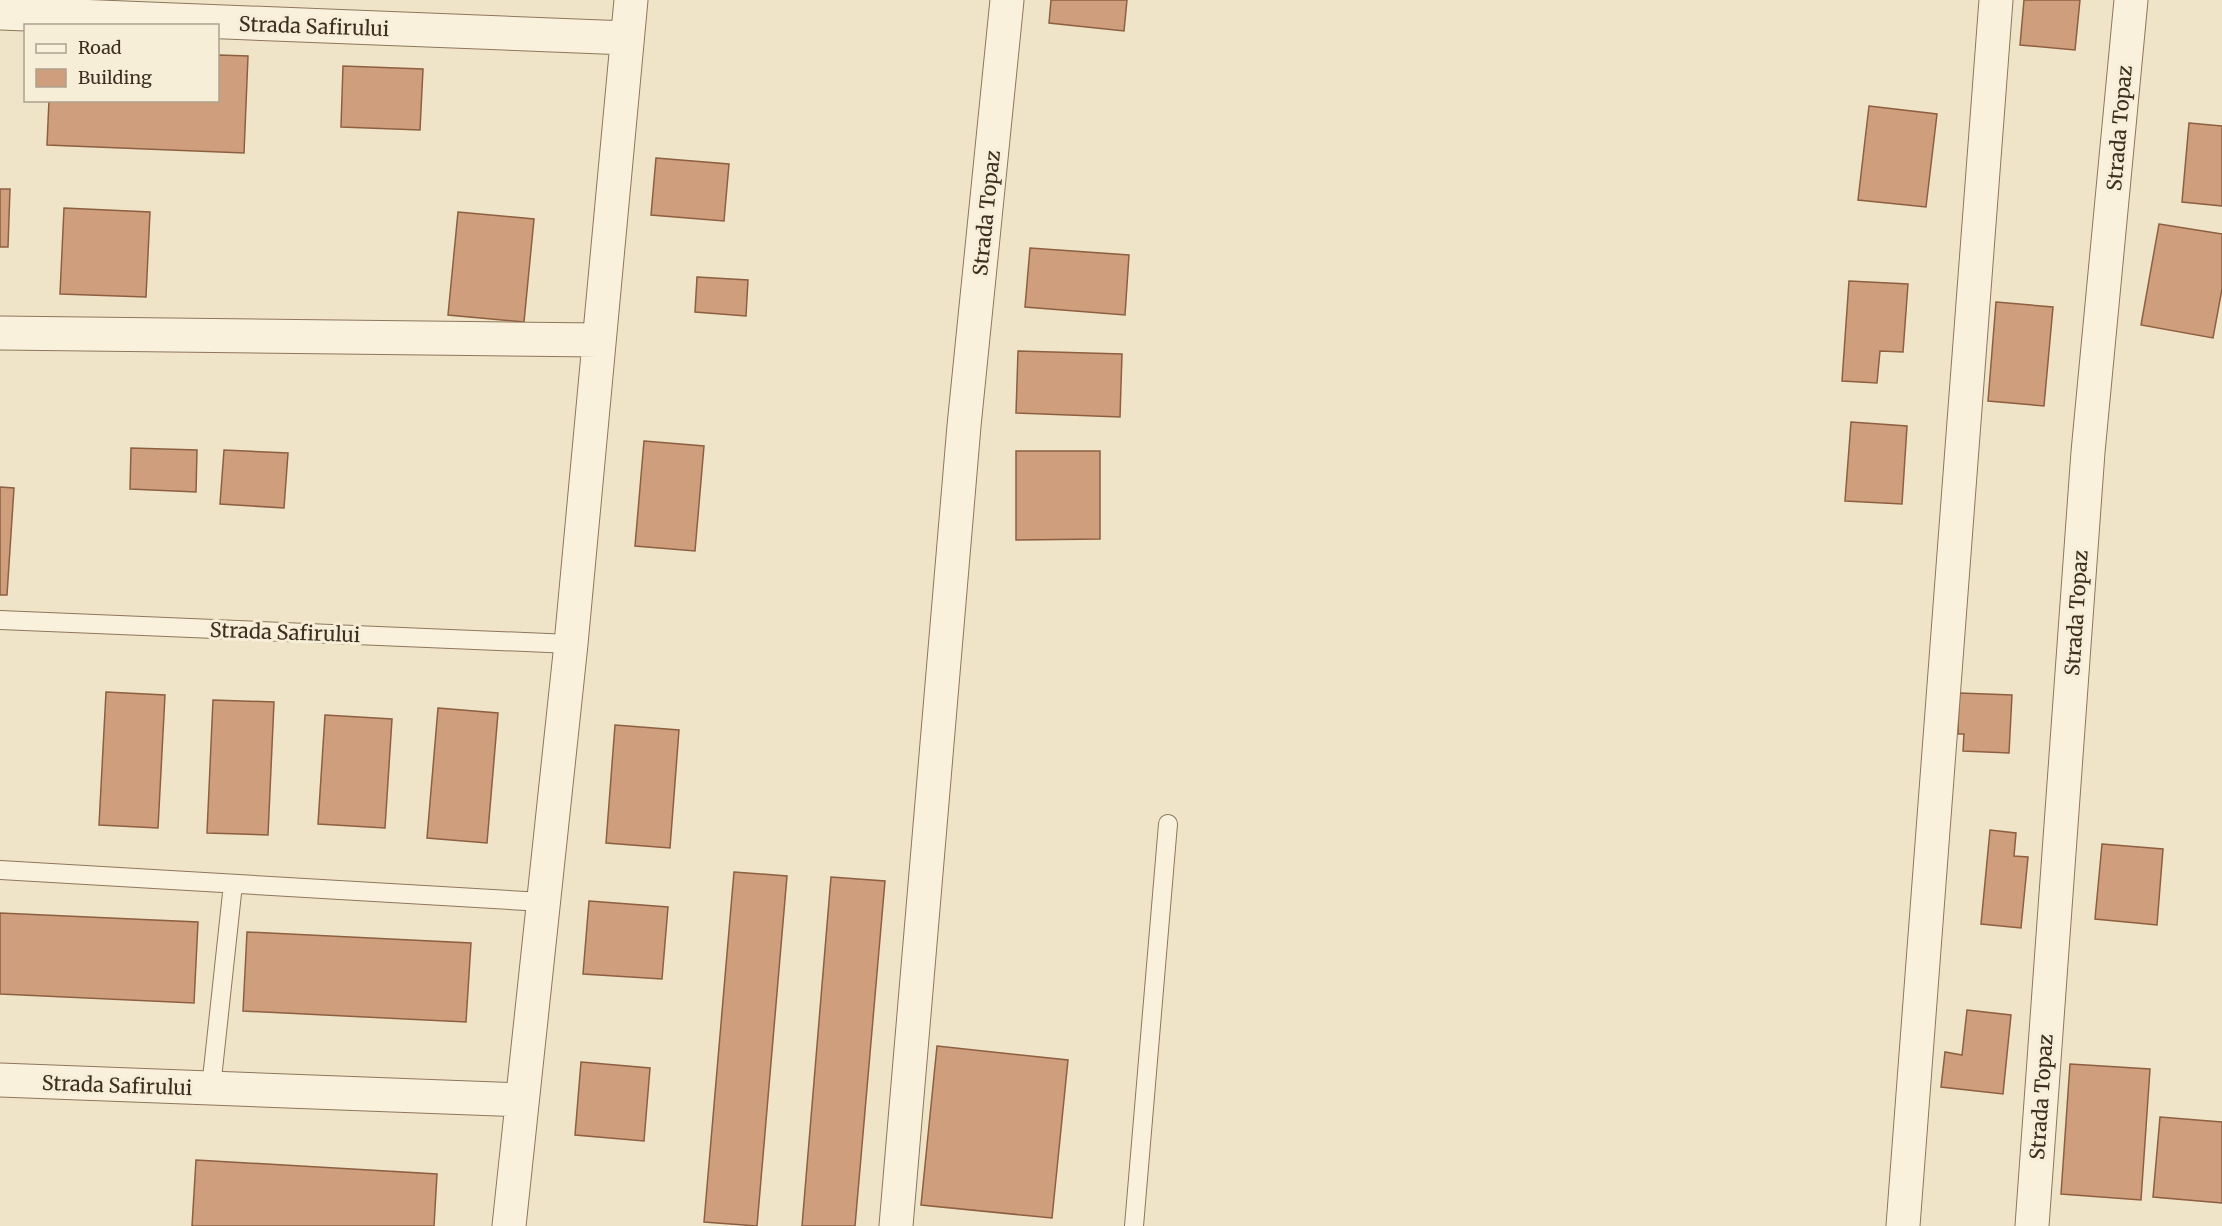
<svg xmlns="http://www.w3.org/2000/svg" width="2222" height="1226" font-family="Merriweather,serif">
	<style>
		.building { fill: #cf9f7d; stroke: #8d5f41; stroke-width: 1.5 }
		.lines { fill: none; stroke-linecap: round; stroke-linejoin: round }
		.lane-casing { stroke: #8d765c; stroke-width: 20 }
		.street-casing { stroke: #8d765c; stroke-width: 35 }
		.lane { stroke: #faf1dc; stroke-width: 18 }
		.street { stroke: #faf1dc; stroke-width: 33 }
		.labels { text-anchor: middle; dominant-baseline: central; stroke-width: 6; stroke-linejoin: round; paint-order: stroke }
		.street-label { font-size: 20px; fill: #3d2e20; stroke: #f7eed8 }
	</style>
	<rect width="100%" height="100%" fill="#f0e4c8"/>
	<path class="building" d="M1051,0H1127L1124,31L1049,23Z
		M2024,0H2080L2075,50L2020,45Z
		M218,55L248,56L244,153L47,145L49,100H218Z
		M343,66L423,69L420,130L341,127Z
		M1869,106L1937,114L1926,207L1858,200Z
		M2189,123L2222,126V206L2182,202Z
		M656,158L729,164L724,221L651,215Z
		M0,189H10L8,247H0Z
		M64,208L150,212L146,297L60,294Z
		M458,212L534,219L524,322L448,315Z
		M2159,224L2222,234V289L2213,338L2141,325Z
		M1030,248L1129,255L1125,315L1025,307Z
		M697,277L748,280L746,316L695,312Z
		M1849,281L1908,284L1903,352L1880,351L1877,383L1842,381Z
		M1996,302L2053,307L2044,406L1988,401Z
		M1018,351L1122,354L1120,417L1016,413Z
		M1851,422L1907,426L1902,504L1845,501Z
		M644,441L704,446L695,551L635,546Z
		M131,448L197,450L196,492L130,489Z
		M224,450L288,453L284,508L220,504Z
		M1016,451H1100V539L1016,540Z
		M0,487L14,488L7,595H0Z
		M106,692L165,695L158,828L99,825Z
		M1959,693L2012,695L2009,753L1963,751L1964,734H1958Z
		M213,700L274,702L268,835L207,833Z
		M438,708L498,713L487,843L427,838Z
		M325,715L392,719L385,828L318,824Z
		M615,725L679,730L670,848L606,843Z
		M1990,830L2016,833L2014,856L2028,857L2021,928L1981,924Z
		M2102,844L2163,849L2157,925L2095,919Z
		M734,872L787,876L757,1226L704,1222Z
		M831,877L885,881L855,1226H802Z
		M589,901L668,907L662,979L583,974Z
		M0,913L198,922L194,1003L0,994Z
		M247,932L471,943L466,1022L243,1011Z
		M1967,1010L2011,1015L2003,1094L1941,1087L1945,1052L1962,1055Z
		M937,1046L1068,1060L1052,1218L921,1205Z
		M581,1062L650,1068L644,1141L575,1135Z
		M2070,1064L2150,1069L2141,1200L2061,1194Z
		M2160,1117L2222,1122V1203L2153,1197Z
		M196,1160L437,1174L434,1226H192Z"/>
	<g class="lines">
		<defs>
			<path id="lane" d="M0,620L571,644
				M0,870L543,902
				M211,1088L233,884
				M1134,1226L1168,824"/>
			<path id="street" d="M0,13L627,38
				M0,333L599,340
				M0,1080L521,1100
				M509,1226L571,644L631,0
				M896,1226L964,426L1007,0
				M1903,1226L1996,0
				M2032,1226L2088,452L2131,0"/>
		</defs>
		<use href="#lane" class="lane-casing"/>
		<use href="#street" class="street-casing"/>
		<use href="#lane" class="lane"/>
		<use href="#street" class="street"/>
	</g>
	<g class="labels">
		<g class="street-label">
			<text transform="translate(314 26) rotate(2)">Strada Safirului</text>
			<text transform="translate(2119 128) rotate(-85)">Strada Topaz</text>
			<text transform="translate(986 213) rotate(-84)">Strada Topaz</text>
			<text transform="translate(2076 613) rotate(-86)">Strada Topaz</text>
			<text transform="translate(285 632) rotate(2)">Strada Safirului</text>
			<text transform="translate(117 1085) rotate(2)">Strada Safirului</text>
			<text transform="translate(2041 1097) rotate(-86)">Strada Topaz</text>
		</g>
	</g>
	<rect x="24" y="24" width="195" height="78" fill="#f7eed8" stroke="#ada18e" stroke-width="1.5"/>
	<rect x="36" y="44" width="30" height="9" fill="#faf1dc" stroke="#ada18e" stroke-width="1.5"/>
	<text x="78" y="54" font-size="18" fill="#3d2e20">Road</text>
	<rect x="36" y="69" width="30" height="18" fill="#cf9f7d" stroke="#ada18e" stroke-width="1.5"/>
	<text x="78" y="84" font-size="18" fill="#3d2e20">Building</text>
</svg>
